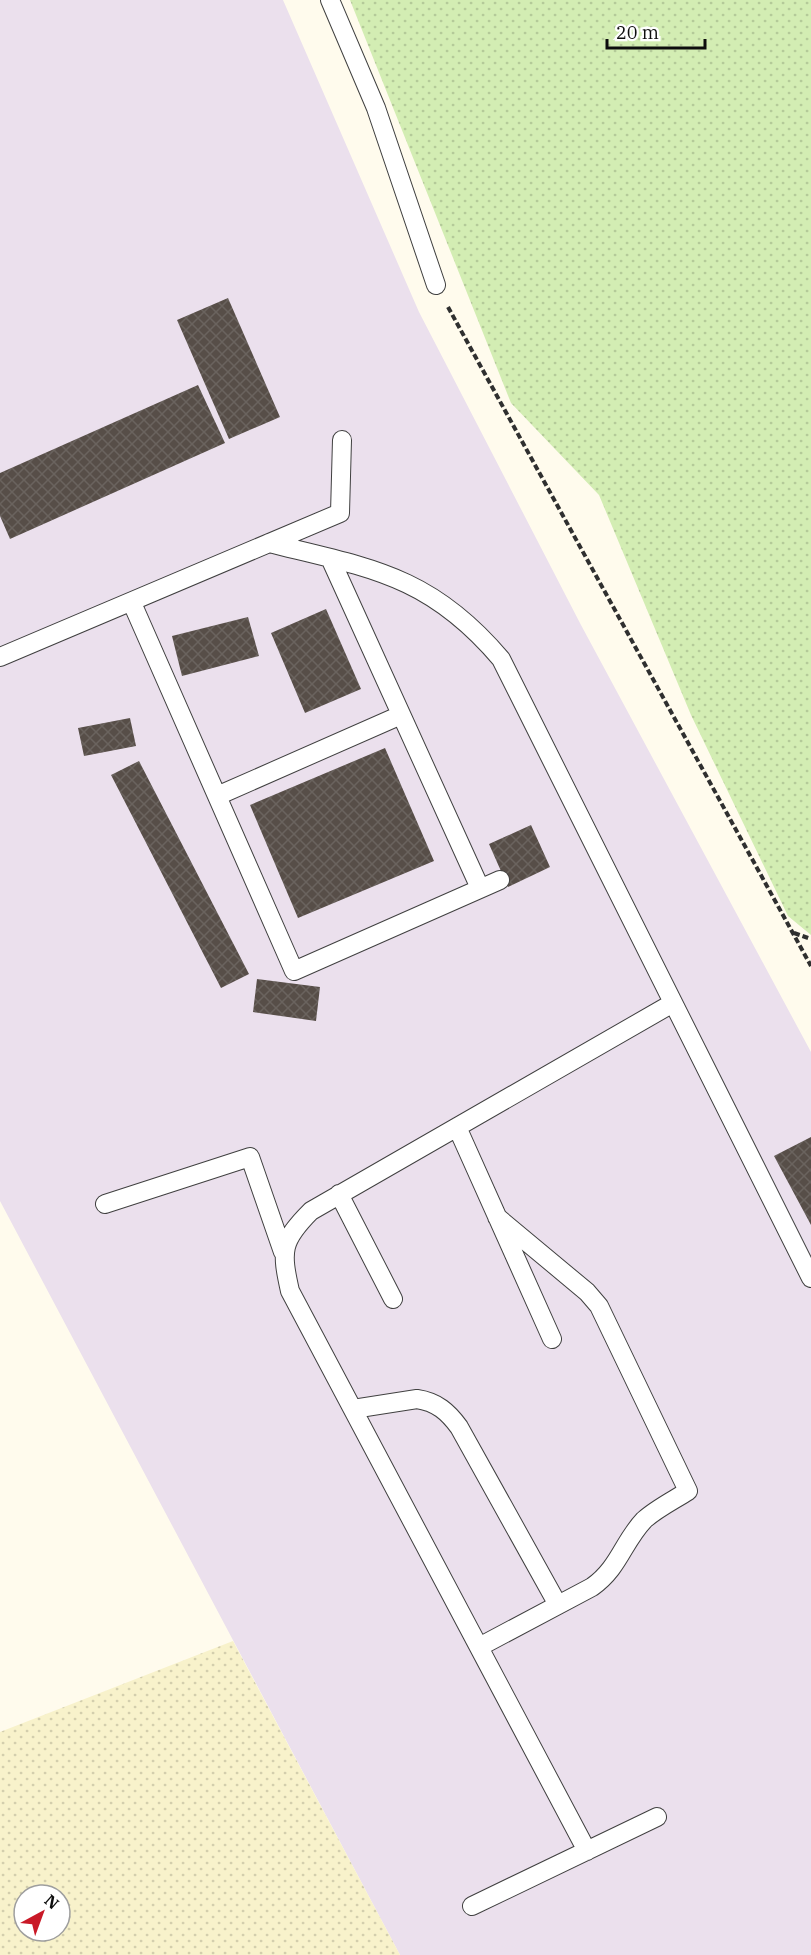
<svg xmlns="http://www.w3.org/2000/svg" width="811" height="1955" font-family="'IBM Plex Serif',serif">
	<style>
		.industrial { fill: #ebe0ed }
		.farmland { fill: url(#farmland-dots); fill-rule: evenodd }
		.grass { fill: url(#grass-dots) }
		.building { fill: url(#building-cross-hatch) }
		.lines { fill: none; stroke-linecap: round; stroke-linejoin: round }
		.lane-casing { stroke: #404040; stroke-width: 20 }
		.path { stroke: #2f2f2f; stroke-width: 4; stroke-dasharray: 6 3; stroke-linecap: butt }
		.lane { stroke: #fff; stroke-width: 18 }
	</style>
	<defs>
		<pattern id="farmland-dots" width="8" height="8" patternUnits="userSpaceOnUse" patternTransform="scale(1.5)"><rect width="8" height="8" fill="#f8f2cb"/><path d="M2 2h.1M6 6h.1" fill="none" stroke="#d3cead" stroke-width="1.8" stroke-linecap="round"/></pattern>
		<pattern id="grass-dots" width="8" height="8" patternUnits="userSpaceOnUse" patternTransform="scale(1.5)"><rect width="8" height="8" fill="#d3edb3"/><path d="M2 2h.1M6 6h.1" fill="none" stroke="#b4ca99" stroke-width="1.8" stroke-linecap="round"/></pattern>
		<pattern id="building-cross-hatch" width="8" height="8" patternUnits="userSpaceOnUse" patternTransform="scale(1.5)"><rect width="8" height="8" fill="#574e48"/><path d="M0 0l8 8M0 8l8-8" fill="none" stroke="#6a635e"/></pattern>
	</defs>
	<rect width="100%" height="100%" fill="#fffbed"/>
	<path class="industrial" d="M0,0H283L419,312L581,625L811,1052V1955H400L0,1201Z"/>
	<path class="farmland" d="M233,1641L400,1955H0V1732ZM24,1895H60V1931H24Z"/>
	<path class="grass" d="M350,0H811V935L788,916L691,715L599,495L511,403Z"/>
	<path class="building" d="M228,298L280,417L229,439L177,320Z
		M198,385L225,443L10,539L0,516V473Z
		M326,609L361,689L305,713L271,633Z
		M248,617L259,656L182,676L172,636Z
		M130,718L136,746L84,756L78,728Z
		M385,748L434,861L298,918L250,805Z
		M139,761L249,974L221,988L111,775Z
		M531,825L550,867L508,887L489,844Z
		M257,979L320,987L316,1021L253,1012Z
		M811,1137V1225L774,1156Z"/>
	<g class="lines">
		<defs>
			<path id="lane" d="M330,0L376,108L436,285
				M269,543C370,568 430,575 501,659L811,1278
				M330,558L480,888
				M132,603L294,971L500,880
				M0,657L340,513L342,440
				M217,796L401,715
				M457,1127L552,1339
				M339,1194L393,1299
				M105,1204L250,1157L283,1252
				M353,1409L417,1399C437,1402 448,1412 459,1427L558,1605
				M479,1647L592,1587C619,1568 623,1542 644,1520C656,1509 674,1500 688,1491L599,1306L587,1292L497,1217
				M587,1851L290,1291C281,1251 281,1241 311,1211L673,1003
				M472,1906L657,1817"/>
		</defs>
		<use href="#lane" class="lane-casing"/>
		<path class="path" d="M448,307L811,966
			M794,933L811,939"/>
		<use href="#lane" class="lane"/>
	</g>
	<g transform="translate(42 1913) rotate(41)"><circle r="28" fill="#ffffff" stroke="#9e9e9e" stroke-width="1.5"/>
	<path d="M0-4.5L10 22L0 15L-10 22Z" fill="#c91927"/>
	<text y="-9" font-size="16" font-weight="bold" text-anchor="middle" fill="#0d0d0d">N</text>
	</g>
	<path d="M607 39v9h98v-9" fill="none" stroke="#0d0d0d" stroke-width="3"/>
	<text x="616" y="39" font-size="18" fill="#0d0d0d" stroke="#ffffff" stroke-width="4.5" paint-order="stroke">20 m</text>
</svg>
